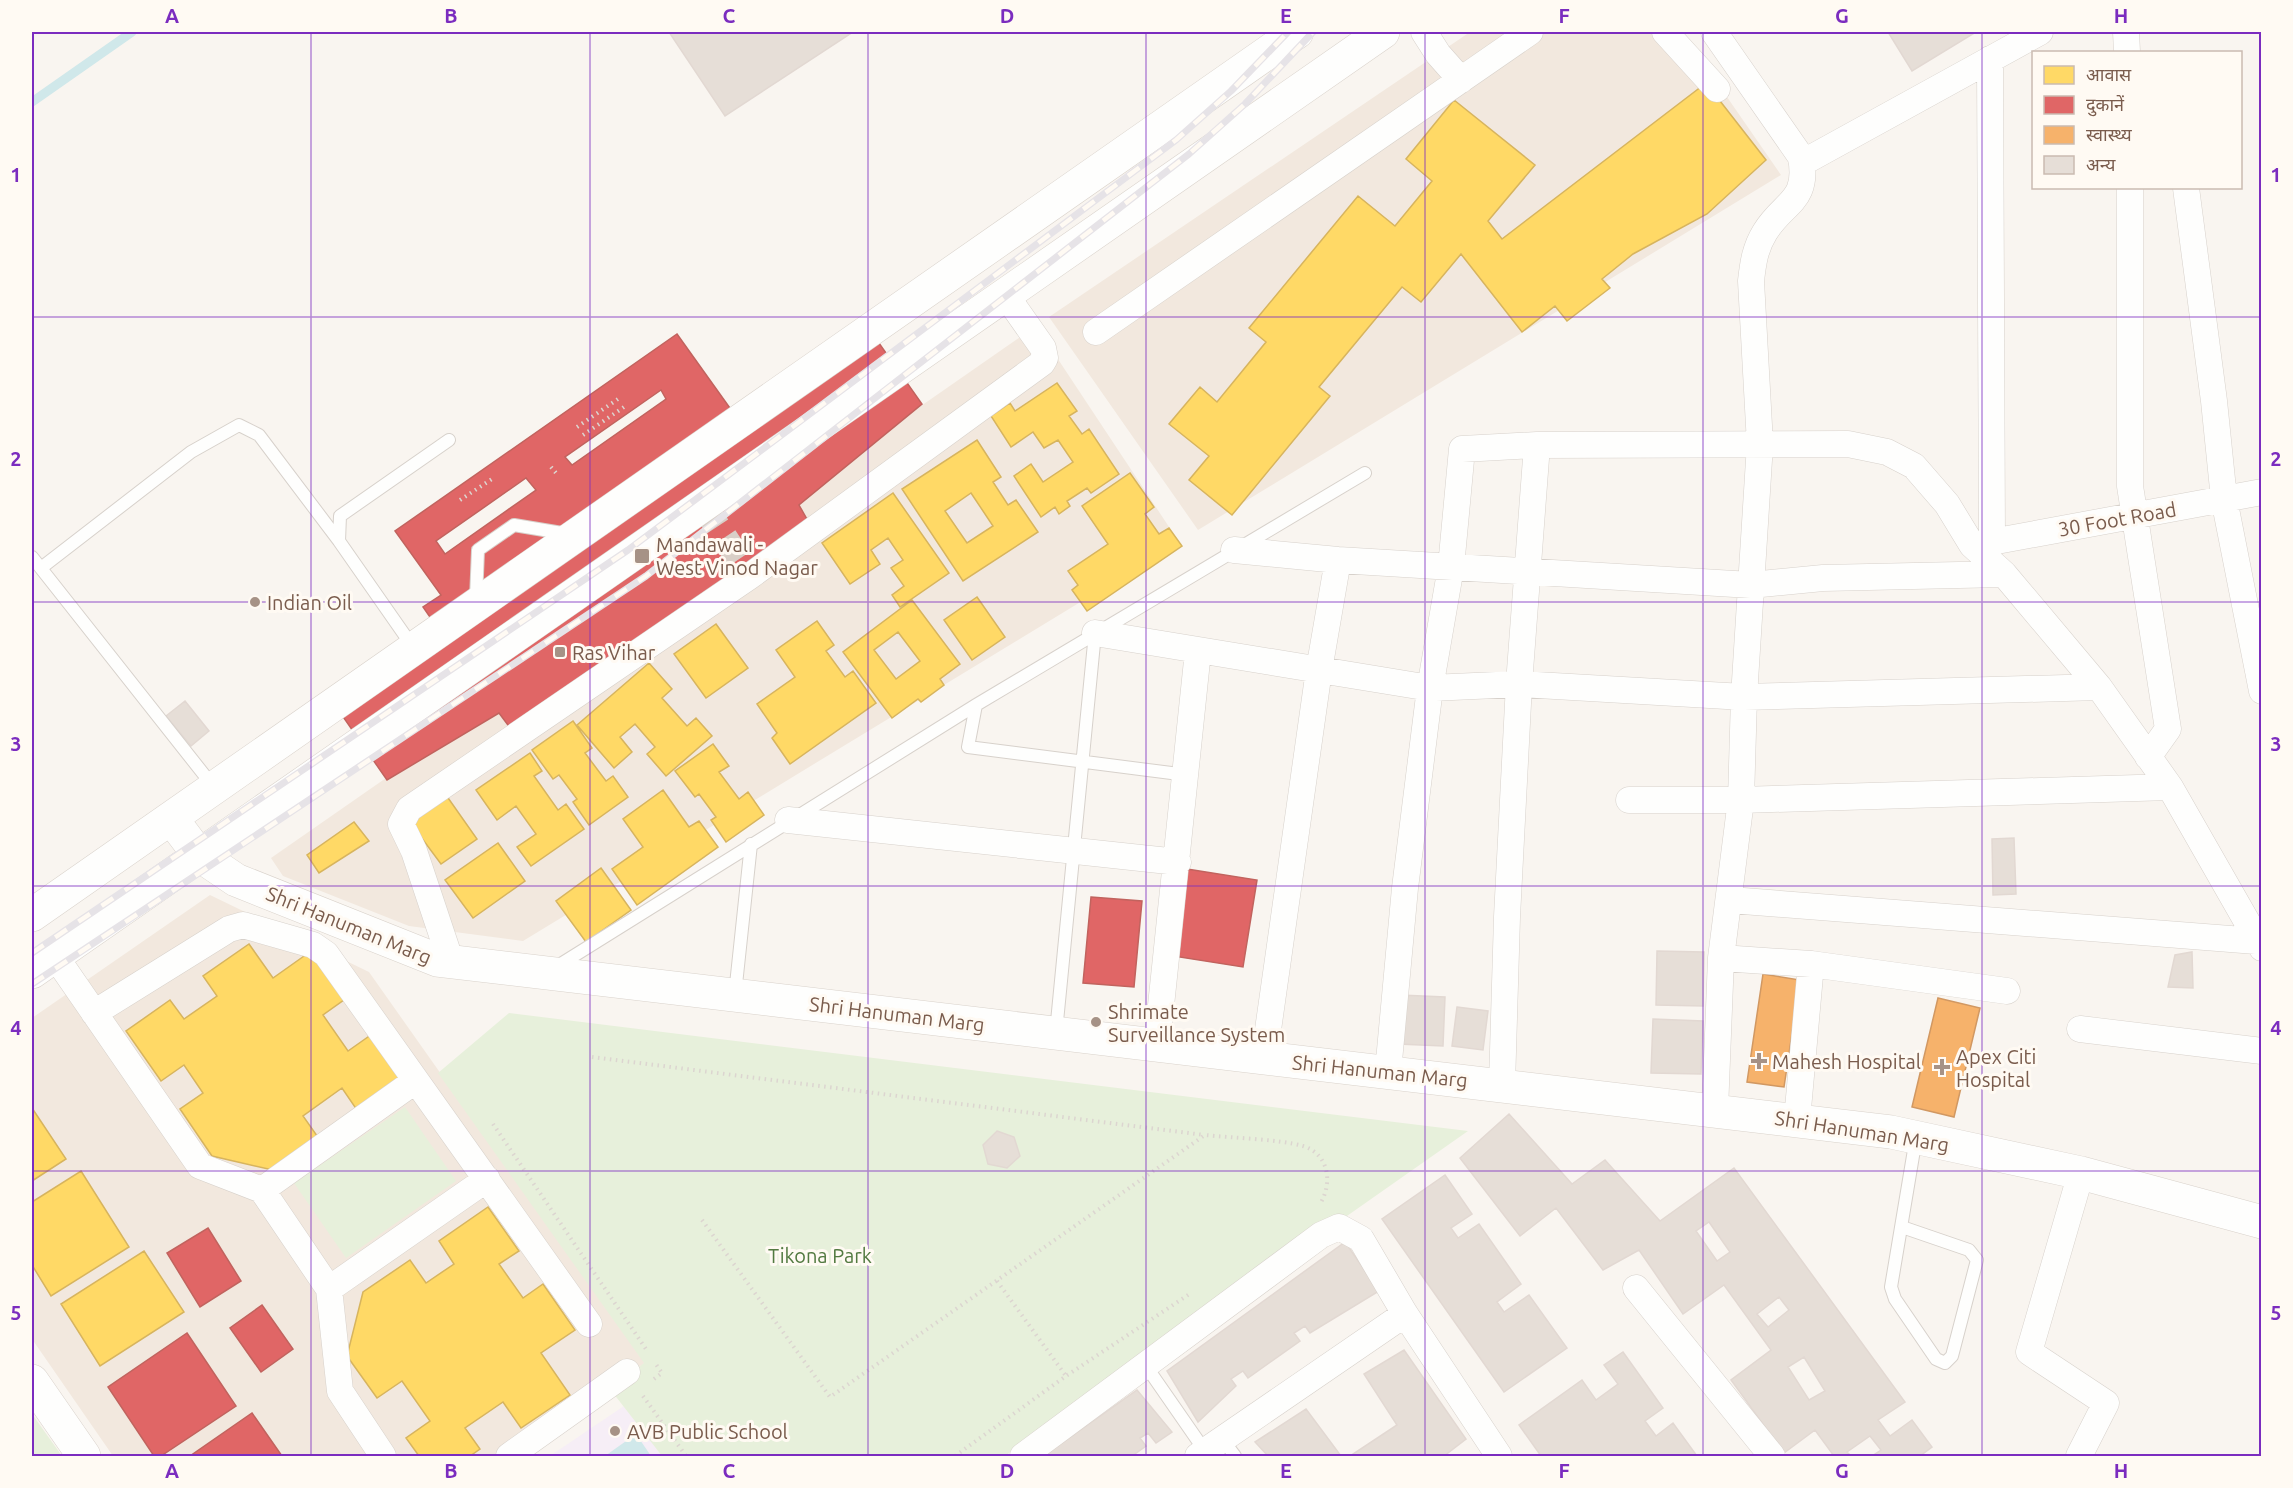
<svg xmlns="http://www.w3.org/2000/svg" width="2293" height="1488" font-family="Ubuntu,'Noto Sans Devanagari',sans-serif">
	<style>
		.residential { fill: #f2e8de }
		.education { fill: #f6eef6 }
		.green { fill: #e7f0db }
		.water { fill: #d0e8ea }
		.homes { fill: #ffd966; stroke: #d7b45e; stroke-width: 1.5; fill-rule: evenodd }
		.shops { fill: #e06666; stroke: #c1635e; stroke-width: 1.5; fill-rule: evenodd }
		.health { fill: #f6b26b; stroke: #d19862; stroke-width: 1.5 }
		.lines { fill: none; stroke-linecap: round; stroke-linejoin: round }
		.stream { stroke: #d0e8ea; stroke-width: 9 }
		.building { fill: #e6ded7; stroke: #e2d8d2; stroke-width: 1.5; fill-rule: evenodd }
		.street-tunnel { stroke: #d9cfc7; stroke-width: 26; stroke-dasharray: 26 13; stroke-linecap: butt }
		.lane-casing { stroke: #d7d1cb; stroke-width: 14 }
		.street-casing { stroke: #d7d1cb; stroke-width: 27 }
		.secondary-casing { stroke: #d9d2cb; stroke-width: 34 }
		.path { stroke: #dcd5d0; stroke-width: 4; stroke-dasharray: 1.5 4.5; stroke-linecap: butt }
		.lane { stroke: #fefefd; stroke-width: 12 }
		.street { stroke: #fefefd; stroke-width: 26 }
		.secondary { stroke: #fefefd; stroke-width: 33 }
		.rail-casing { stroke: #e6e3e7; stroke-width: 7 }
		.rail { stroke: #fffaf3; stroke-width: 4.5; stroke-dasharray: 14; stroke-linecap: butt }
		.grid { fill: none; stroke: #7b2cbf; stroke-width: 1.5; stroke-opacity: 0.55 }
		.poi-dot { fill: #a69286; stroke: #fffaf3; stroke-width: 2 }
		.labels { text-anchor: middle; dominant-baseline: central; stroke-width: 6; stroke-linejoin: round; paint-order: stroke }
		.street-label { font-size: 20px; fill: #7a5c4d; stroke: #fffaf3 }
		.poi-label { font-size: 20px; fill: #7a5c4d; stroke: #fffaf3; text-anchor: start }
		.park-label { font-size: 20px; fill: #537a41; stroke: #fffaf3 }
		.neatline { fill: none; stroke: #7b2cbf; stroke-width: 2 }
		.grid-label { font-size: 20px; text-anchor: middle; font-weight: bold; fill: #7b2cbf }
	</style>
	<rect width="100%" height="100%" fill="#f9f5f0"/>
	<path class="residential" d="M1470,32H1682L1781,175L1198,530L1049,317Z
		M1036,326L1179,542L523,941L409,926L283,876L271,858Z
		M210,895L369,972L645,1363L510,1456H113L32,1339V1018Z"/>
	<path class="education" d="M624,1406L662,1456H550Z"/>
	<path class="green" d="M509,1013L1468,1131L1005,1456H662L610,1389L644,1363L438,1073Z
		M405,1107L456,1181L346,1258L294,1183Z
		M32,1414L62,1456H32Z"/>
	<path class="water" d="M636,1434L651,1456H605Z"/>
	<path class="homes" d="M1706,83L1766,160L1707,214L1633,254L1602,279L1610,288L1567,321L1555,306L1522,332L1461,254L1421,302L1402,287L1319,387L1330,396L1232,515L1189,480L1209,456L1169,424L1200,387L1217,402L1266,342L1249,328L1358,196L1395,226L1432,181L1406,159L1454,100L1535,165L1488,221L1502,239Z
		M1057,383L1077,411L1069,416L1082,434L1089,429L1119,474L1091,493L1087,488L1067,501L1070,506L1059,514L1055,507L1041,517L1014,476L1031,464L1043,482L1073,462L1058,440L1044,448L1033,432L1011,447L991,416L1010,403L1015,411Z
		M977,440L1001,477L993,482L1008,505L1016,500L1038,532L963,581L902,489ZM971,493L993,526L967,543L945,511Z
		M1130,473L1154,507L1145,514L1159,534L1169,528L1182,546L1087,611L1072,590L1078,585L1068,571L1108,544L1082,506Z
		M893,493L949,573L900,607L892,595L904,586L891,568L903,560L888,538L871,550L880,564L850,584L822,543Z
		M977,597L1005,637L972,660L944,620Z
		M912,600L960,664L940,679L944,685L921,702L918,699L892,718L843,652ZM898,632L920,661L896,679L874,650Z
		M817,621L834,645L826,651L845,677L853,671L876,703L790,764L772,738L777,733L757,704L795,677L776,650Z
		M716,624L748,668L706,698L674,654Z
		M649,663L672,689L662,698L687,726L696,718L712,736L666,776L647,754L655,747L635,724L620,737L632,752L614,768L577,725Z
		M573,721L592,748L585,753L606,781L613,776L628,797L589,825L573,802L577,799L559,775L553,779L532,750Z
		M713,744L729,766L719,772L739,799L748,792L764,815L726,842L711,820L716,817L699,794L695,797L675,771Z
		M530,753L542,771L534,776L558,810L566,804L584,829L531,866L517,847L536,834L516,806L497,820L476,790Z
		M663,790L689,827L699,821L718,847L637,905L612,869L643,847L623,819Z
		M446,795L477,839L441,864L409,821Z
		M354,822L369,841L319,873L307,855Z
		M498,843L525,881L473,918L445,880Z
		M601,868L631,910L586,942L556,901Z
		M249,944L273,978L314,949L348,997L323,1015L348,1051L375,1032L407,1077L359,1113L342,1088L303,1116L320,1140L277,1171L212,1156L180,1109L203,1093L184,1065L161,1081L126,1031L170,1000L184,1019L217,996L203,976Z
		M32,1108L66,1159L32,1181Z
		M81,1171L129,1247L51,1296L32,1265V1202Z
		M488,1207L519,1251L499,1264L523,1298L543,1284L575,1330L541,1353L570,1395L521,1428L503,1402L465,1428L480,1449L470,1456H419L406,1438L430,1421L402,1381L377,1398L347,1356L363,1292L410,1260L426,1283L454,1264L439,1241Z
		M144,1251L184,1312L100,1366L61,1304Z"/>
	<path class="shops" d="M677,334L737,418L874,336L922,404L799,505L808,521L511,729L499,713L387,780L339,711L439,630L423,607L441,595L395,531ZM661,390L666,399L572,465L565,457ZM526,478L536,490L445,554L436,541Z
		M1187,869L1257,880L1243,967L1173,956Z
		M1091,897L1142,901L1134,987L1083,983Z
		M208,1228L241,1281L200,1307L167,1253Z
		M262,1305L293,1349L261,1372L230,1328Z
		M187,1333L236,1406L161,1456H154L108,1387Z
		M252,1413L282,1456H190Z"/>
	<path class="health" d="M1763,974L1800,980L1784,1087L1747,1082Z
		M1938,998L1980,1008L1954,1117L1912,1107Z"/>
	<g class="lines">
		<path class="stream" d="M32,102L132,32"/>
	</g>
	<path class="building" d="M669,32H853L725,116Z
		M1888,32H1976L1912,71Z
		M185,701L209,731L191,746L166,716Z
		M2014,838L2016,894L1993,895L1992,839Z
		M1657,951L1704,952L1703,1006L1656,1005Z
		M2192,952L2193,988L2168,987L2175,955Z
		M1400,995L1445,997L1443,1046L1398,1044Z
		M1457,1007L1488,1011L1483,1050L1452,1046Z
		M1653,1019L1703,1021L1701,1074L1651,1073Z
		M1509,1114L1572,1184L1605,1160L1660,1221L1734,1168L1905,1402L1878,1420L1890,1436L1912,1420L1932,1447L1920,1456H1872L1881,1450L1870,1436L1847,1452L1851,1456H1834L1815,1430L1784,1453L1731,1380L1771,1350L1724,1285L1683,1314L1639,1250L1603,1270L1556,1208L1520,1236L1460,1158ZM1709,1222L1730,1252L1717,1261L1696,1231ZM1779,1297L1789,1310L1768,1327L1757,1314ZM1804,1357L1825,1391L1809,1400L1788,1367Z
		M997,1131L1014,1137L1020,1156L1007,1168L988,1164L983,1145Z
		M1445,1175L1472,1214L1451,1228L1458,1238L1479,1224L1521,1284L1497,1302L1504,1312L1529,1295L1567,1348L1504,1392L1382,1219Z
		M1345,1242L1379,1291L1310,1333L1305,1326L1294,1333L1300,1341L1248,1378L1243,1371L1231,1379L1236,1386L1198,1422L1167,1371Z
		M1404,1350L1466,1439L1444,1456H1350L1397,1425L1364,1374Z
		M1623,1352L1663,1408L1645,1421L1656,1436L1673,1423L1697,1456H1541L1519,1425L1582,1380L1596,1400L1618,1384L1604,1365Z
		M1137,1390L1172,1432L1156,1443L1148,1433L1140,1438L1146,1446L1132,1456H1044Z
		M1306,1409L1341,1456H1268L1255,1442Z"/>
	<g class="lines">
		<path class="street-tunnel" d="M703,505L750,576"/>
		<defs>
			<path id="lane" d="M32,557L213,786
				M41,568L191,452L239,425L259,435L339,541
				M476,599L478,550L514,525L568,534
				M413,647L339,541L340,516L449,440
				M976,705L968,747L1187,775
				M556,967L976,705L1365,473
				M735,994L751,844
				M1056,1032L1095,633
				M1902,1227L1969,1250L1977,1260L1952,1356L1945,1363L1936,1359L1895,1299L1891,1287L1916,1138
				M1146,1366L1205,1451
				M1223,1440L1235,1456"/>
			<path id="street" d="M1424,32L1438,54L1461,80
				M1665,32L1717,89
				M1714,32L1801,157C1809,202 1784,201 1765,232C1755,248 1753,263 1751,281L1760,444L1744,697L1741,800L1721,958L1715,1110
				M2126,32L2127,52
				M1990,59L1992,542
				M1802,163L2040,32
				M2130,188V486L2168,729L2148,757
				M2186,188L2214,401L2224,499L2262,691
				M1096,332L1530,32
				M1975,545L2262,492
				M1234,550L1338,560L1751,585L1823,578L2004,574
				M1095,633L1430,688L1519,684L1744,697L2099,687
				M1629,800H1741L2170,787
				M788,820L1178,862
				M1730,900L2256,941
				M55,956L200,1166L262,1190L329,1289L340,1391L383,1456
				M1721,958L1811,964L2007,991
				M451,962L414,851L401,824L409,809L750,576L1042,363L1045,358L1043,348L1005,294
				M94,1013L229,929L243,925L313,945L326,954L589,1324
				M2080,1029L2262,1051
				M1157,1044L1198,651
				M1264,1058L1319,670L1338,560
				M1388,1072L1405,888L1430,688L1451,567L1462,449L1537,445L1848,444L1887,452L1914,466L1947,504L1972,545L2004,574L2099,687L2170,787L2262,948
				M1502,1085L1507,917L1519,684L1537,445
				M1797,1120L1811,964
				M262,1190L415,1081
				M1636,1288L1772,1456
				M329,1289L487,1179
				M509,1456L627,1372
				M1023,1456L1321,1235L1339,1227L1361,1239L1405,1314L1499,1456
				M1198,1456L1405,1314
				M2079,1456L2106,1403L2029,1352L2081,1173"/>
			<path id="secondary" d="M171,818L199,855L236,880L437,960L1891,1132L2081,1173L2262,1222
				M32,915L1297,32
				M32,972L1383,32
				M32,1381L84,1456"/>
		</defs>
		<use href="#lane" class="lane-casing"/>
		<use href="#street" class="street-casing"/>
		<use href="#secondary" class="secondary-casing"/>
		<path class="path" d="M577,427L621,397
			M583,435L627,405
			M551,467L556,473
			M460,500L492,479
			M592,1057L1204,1135
			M493,1124L646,1349
			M702,1220L830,1397L1205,1135C1232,1138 1278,1139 1303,1146C1329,1154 1333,1183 1320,1204
			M997,1281L1066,1376
			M654,1379L662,1373L655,1363
			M643,1396L686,1456
			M955,1456L1066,1376L1191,1293"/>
		<use href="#lane" class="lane"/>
		<use href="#street" class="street"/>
		<use href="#secondary" class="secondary"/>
		<defs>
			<path id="rail" d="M32,953L628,550L1176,140L1231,91L1288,32
				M32,984L646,576L1189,154L1245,104L1313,32"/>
		</defs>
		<use href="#rail" class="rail-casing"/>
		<use href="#rail" class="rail"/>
	</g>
	<path class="grid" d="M311,32V1456M590,32V1456M868,32V1456M1146,32V1456M1425,32V1456M1703,32V1456M1982,32V1456M32,317H2262M32,602H2262M32,886H2262M32,1171H2262"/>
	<g class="poi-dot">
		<rect x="634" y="548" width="16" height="16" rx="3"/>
		<circle cx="255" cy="602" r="6"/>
		<rect x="554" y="646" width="12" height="12" rx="3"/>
		<circle cx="1096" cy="1022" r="6"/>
		<path d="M1756 1052h6v6h6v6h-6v6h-6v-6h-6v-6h6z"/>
		<path d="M1939 1058h6v6h6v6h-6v6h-6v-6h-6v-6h6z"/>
		<circle cx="615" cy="1431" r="6"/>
	</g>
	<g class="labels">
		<g class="street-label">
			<text transform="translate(2117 519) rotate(-10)">30 Foot Road</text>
			<text transform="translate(349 925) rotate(22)">Shri Hanuman Marg</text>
			<text transform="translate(897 1014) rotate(7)">Shri Hanuman Marg</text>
			<text transform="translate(1380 1071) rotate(6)">Shri Hanuman Marg</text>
			<text transform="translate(1862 1131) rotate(9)">Shri Hanuman Marg</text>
		</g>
		<g class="poi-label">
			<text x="656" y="544">Mandawali -<tspan x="656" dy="23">West Vinod Nagar</tspan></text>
			<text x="267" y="602">Indian Oil</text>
			<text x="572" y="652">Ras Vihar</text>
			<text x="1108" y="1011">Shrimate<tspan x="1108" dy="23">Surveillance System</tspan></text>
			<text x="1956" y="1056">Apex Citi<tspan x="1956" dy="23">Hospital</tspan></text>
			<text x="1772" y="1061">Mahesh Hospital</text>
			<text x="627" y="1431">AVB Public School</text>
		</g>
		<g class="park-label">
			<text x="820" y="1255">Tikona Park</text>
		</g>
	</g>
	<rect width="2293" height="1488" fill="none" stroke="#fffaf3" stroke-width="66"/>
	<rect x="2032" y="51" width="210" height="138" fill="#fffaf3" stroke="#cabbb1" stroke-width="1.5"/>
	<rect x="2044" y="66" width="30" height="18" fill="#ffd966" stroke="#cabbb1" stroke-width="1.5"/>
	<text x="2086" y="81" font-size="18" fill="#7a5c4d">आवास</text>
	<rect x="2044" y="96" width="30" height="18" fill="#e06666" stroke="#cabbb1" stroke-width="1.5"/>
	<text x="2086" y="111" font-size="18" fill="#7a5c4d">दुकानें</text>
	<rect x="2044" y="126" width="30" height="18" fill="#f6b26b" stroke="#cabbb1" stroke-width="1.5"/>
	<text x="2086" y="141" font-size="18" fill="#7a5c4d">स्वास्थ्य</text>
	<rect x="2044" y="156" width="30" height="18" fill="#e6ded7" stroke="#cabbb1" stroke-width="1.5"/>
	<text x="2086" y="171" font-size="18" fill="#7a5c4d">अन्य</text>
	<rect x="33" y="33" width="2227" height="1422" class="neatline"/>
	<g class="grid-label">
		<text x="172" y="23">A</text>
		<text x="451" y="23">B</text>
		<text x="729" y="23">C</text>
		<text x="1007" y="23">D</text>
		<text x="1286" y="23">E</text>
		<text x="1564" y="23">F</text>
		<text x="1842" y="23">G</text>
		<text x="2121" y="23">H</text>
		<text x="16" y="182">1</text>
		<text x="2276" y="182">1</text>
		<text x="16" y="466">2</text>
		<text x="2276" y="466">2</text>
		<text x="16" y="751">3</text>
		<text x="2276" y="751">3</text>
		<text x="16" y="1035">4</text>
		<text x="2276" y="1035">4</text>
		<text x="16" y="1320">5</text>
		<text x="2276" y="1320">5</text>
		<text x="172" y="1478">A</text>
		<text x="451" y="1478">B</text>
		<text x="729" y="1478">C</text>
		<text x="1007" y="1478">D</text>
		<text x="1286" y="1478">E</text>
		<text x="1564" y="1478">F</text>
		<text x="1842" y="1478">G</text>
		<text x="2121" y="1478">H</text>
	</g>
</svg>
